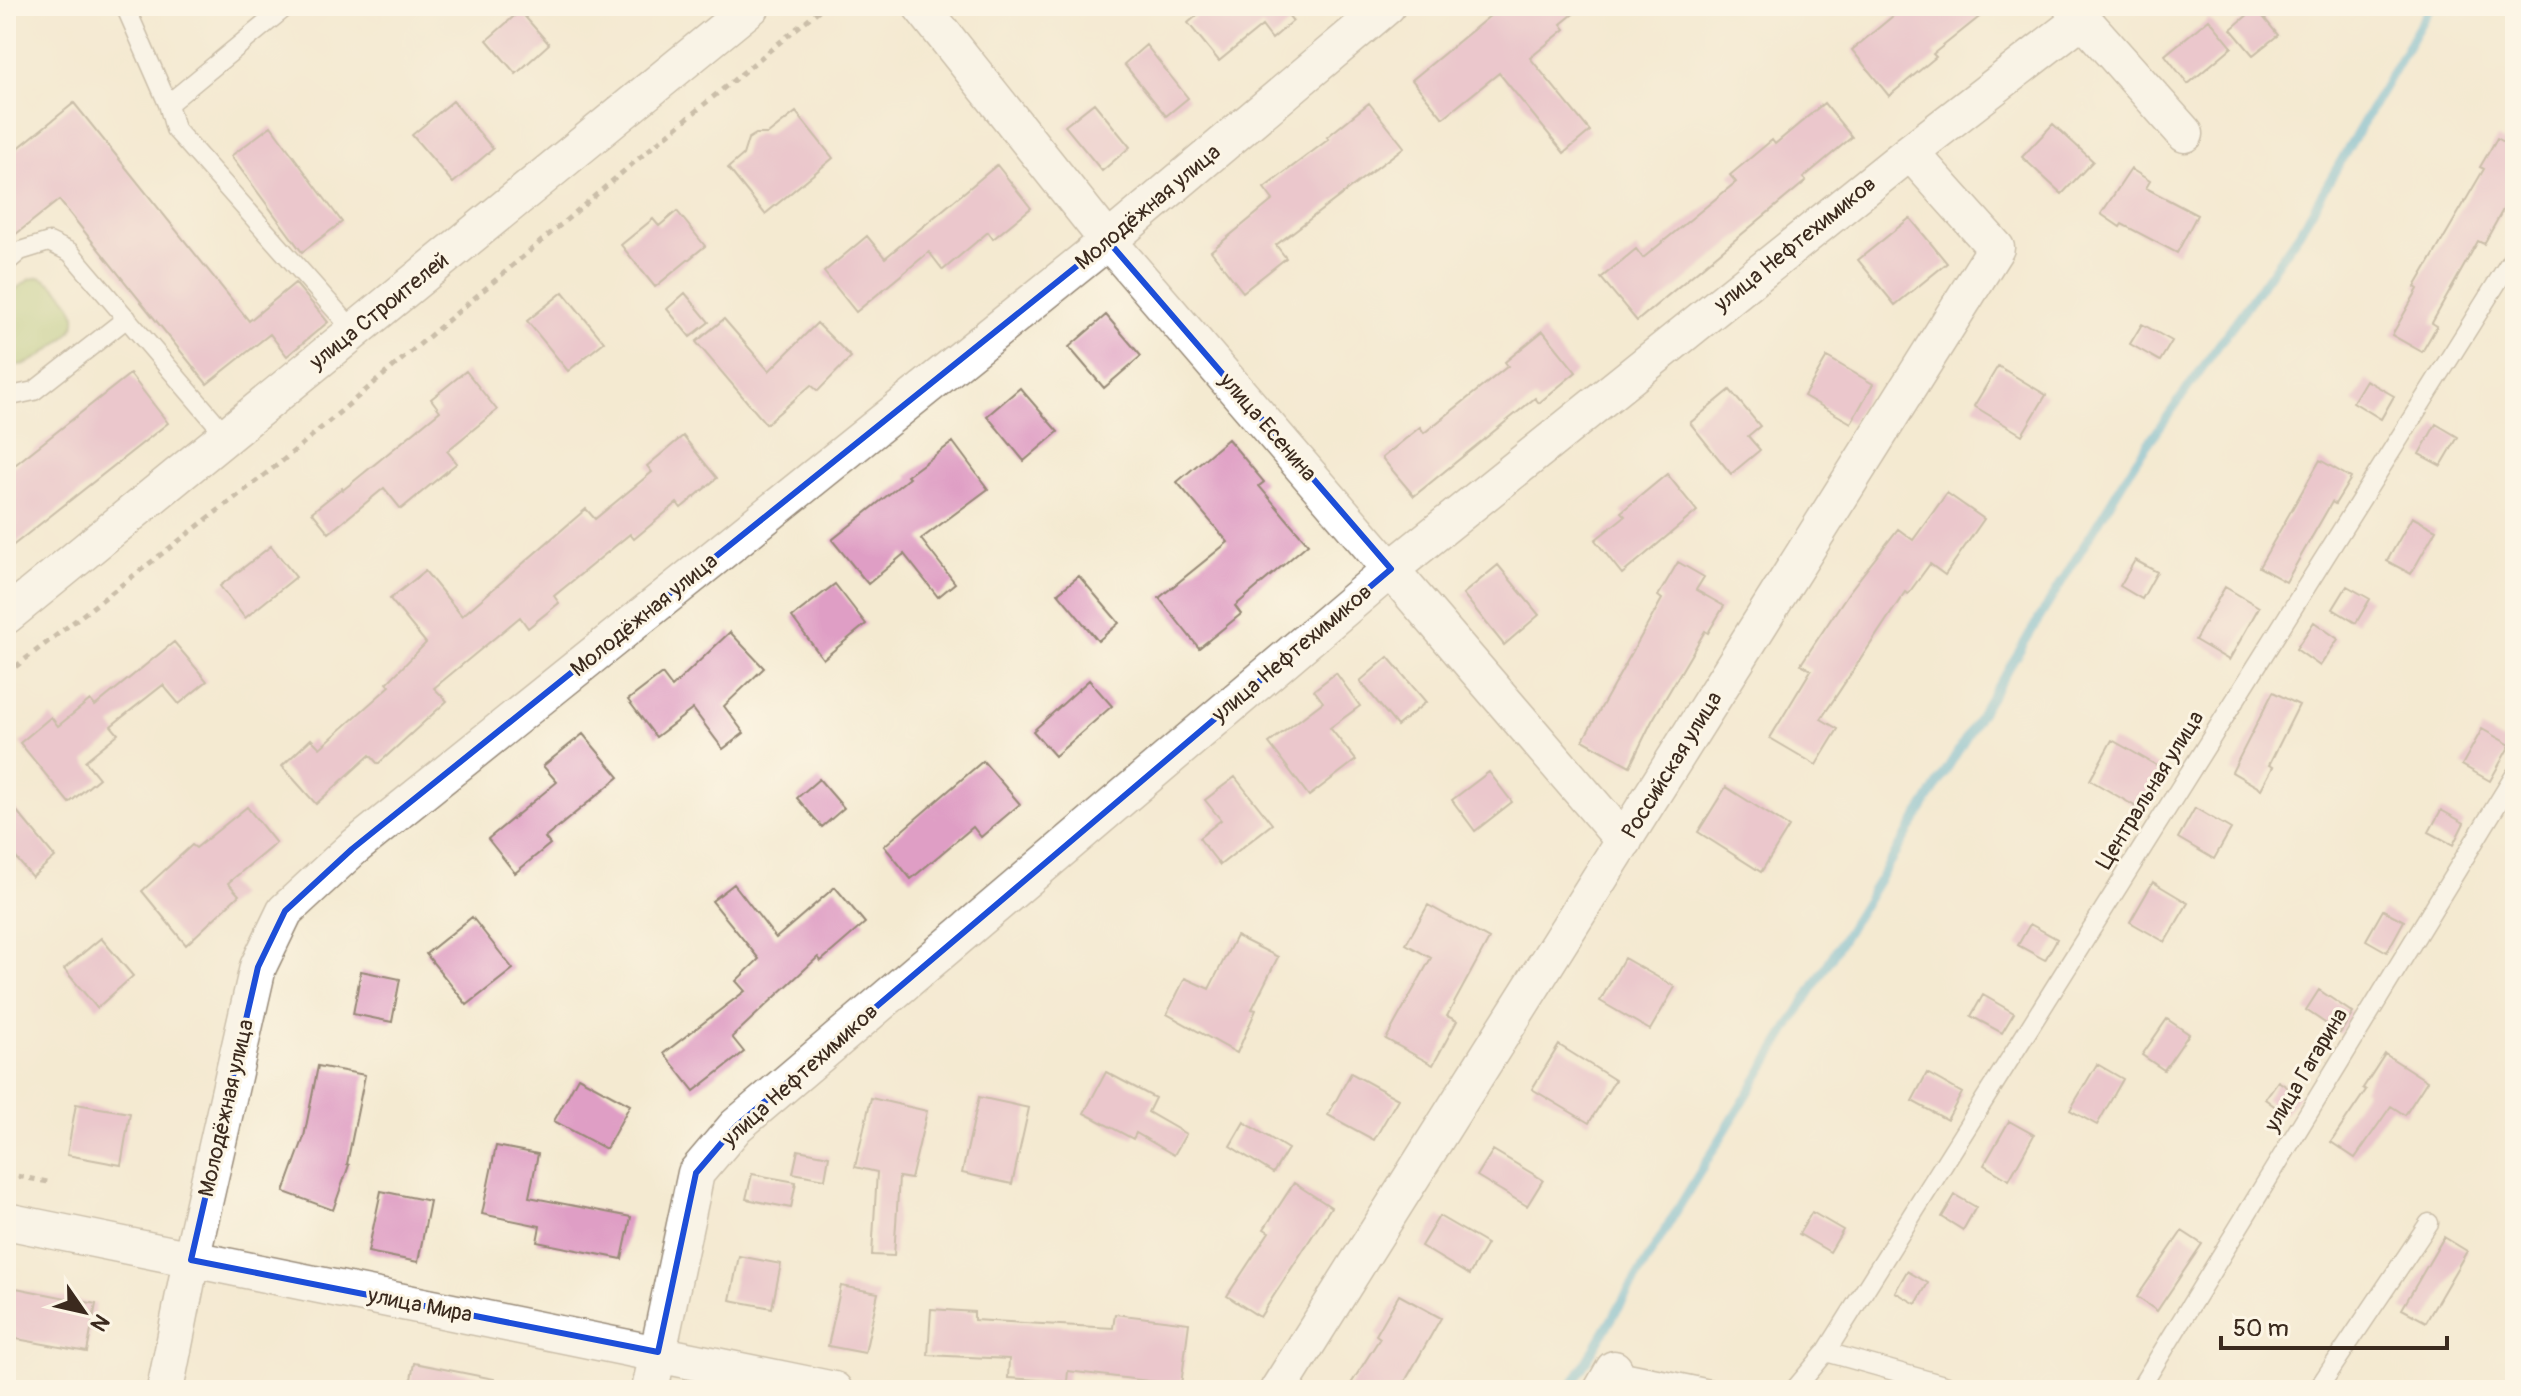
<svg xmlns="http://www.w3.org/2000/svg" width="2521" height="1396" font-family="Pangolin,sans-serif">
	<style>
		.green { fill: #a4c168; stroke: #707643; stroke-width: 2 }
		.lines { fill: none; stroke-linecap: round; stroke-linejoin: round }
		.stream { stroke: #54b0d2; stroke-width: 9 }
		.building { fill: #df9ec5 }
		.lane-casing { stroke: #988a78; stroke-width: 21 }
		.street-casing { stroke: #988a78; stroke-width: 39 }
		.path { stroke: #988a78; stroke-width: 5; stroke-dasharray: 6 6; stroke-linecap: butt }
		.lane { stroke: #fff; stroke-width: 18 }
		.street { stroke: #fff; stroke-width: 36 }
		.marked { fill: none; stroke: #1d4ed8; stroke-width: 6; stroke-linejoin: round }
		.labels { text-anchor: middle; dominant-baseline: central; stroke-width: 6; stroke-linejoin: round; paint-order: stroke }
		.street-label { font-size: 22px; fill: #3b2a1e; stroke: #fcf5e5 }
	</style>
	<rect width="100%" height="100%" fill="#fcf5e5"/>
	<filter id="ink" filterUnits="userSpaceOnUse"><feTurbulence type="fractalNoise" baseFrequency=".0125" numOctaves="2"/><feDisplacementMap in="SourceGraphic" scale="16" xChannelSelector="R" yChannelSelector="G"/><feConvolveMatrix kernelMatrix="1 2 1 2 8 2 1 2 1" color-interpolation-filters="sRGB"/></filter>
	<filter id="wash" filterUnits="userSpaceOnUse"><feTurbulence type="fractalNoise" baseFrequency=".006" numOctaves="4" result="noise"/><feDisplacementMap in="SourceGraphic" scale="32" xChannelSelector="R" yChannelSelector="G"/><feGaussianBlur stdDeviation="1.8" result="paint"/><feColorMatrix in="noise" values="0 0 0 0 0 0 0 0 0 0 0 0 0 0 0 0 0 1.4 0 .05"/><feComposite in="paint" operator="in"/></filter>
	<g filter="url(#wash)">
		<rect width="100%" height="100%" fill="#f4ead1"/>
		<path class="green" d="M40,277C55,284 81,307 74,326C69,338 31,366 18,365C16,365 8,361 6,361V296L30,279Z"/>
		<g class="lines">
			<path class="stream" d="M1569,1390L1706,1162L2137,459L2299,233L2431,6"/>
		</g>
		<g id="blocks">
			<path class="building" d="M1208,6H1287L1283,9L1293,21L1272,39L1262,26L1219,61L1188,23Z
				M1502,6H1583L1561,24L1565,29L1530,58L1590,131L1564,153L1499,73L1443,118L1412,80Z
				M1905,6H1993L1933,54L1936,57L1889,96L1852,50Z
				M2256,8L2278,35L2253,55L2231,29Z
				M520,11L549,44L516,74L487,40Z
				M2209,19L2232,47L2188,84L2165,55Z
				M1146,45L1188,98L1166,116L1124,64Z
				M453,101L493,149L453,183L412,135Z
				M74,103L249,321L295,283L328,322L287,356L270,334L207,384L59,200L6,242V158Z
				M1094,103L1130,147L1102,171L1065,126Z
				M1369,103L1404,147L1276,245L1286,258L1243,292L1211,251L1273,200L1264,188L1329,139L1327,137Z
				M1824,103L1852,137L1803,178L1806,181L1637,321L1601,278L1636,249L1643,258L1736,182L1730,175L1772,140L1775,144Z
				M796,112L833,158L765,214L728,168L743,155L748,139L756,134H768Z
				M2053,124L2093,161L2062,194L2022,157Z
				M271,126L342,222L302,252L231,156Z
				M2497,138L2515,148V188L2484,244L2478,241L2432,323L2437,326L2422,352L2392,335L2418,289L2415,287L2484,169L2480,167Z
				M997,165L1031,208L993,239L988,232L943,270L929,252L856,312L824,272L867,236L885,258Z
				M2131,169L2150,181L2146,188L2197,215L2177,253L2122,224L2120,227L2101,214Z
				M677,211L705,246L655,287L621,245L653,219L659,226Z
				M1910,218L1947,263L1895,305L1858,260Z
				M563,292L604,342L568,371L527,321Z
				M685,293L709,322L690,337L667,309Z
				M1106,315L1141,356L1104,388L1069,347Z
				M724,319L769,371L817,323L851,357L818,391L811,385L766,424L696,342Z
				M2142,324L2172,341L2160,361L2130,344Z
				M1543,331L1576,372L1539,403L1535,398L1414,496L1382,458L1420,427L1424,433L1508,366L1505,362Z
				M1827,357L1873,384L1851,423L1804,396Z
				M1998,366L2046,395L2022,435L1974,406Z
				M466,371L497,410L447,451L457,463L401,509L384,488L329,533L312,512L342,488L343,490L440,411L431,399Z
				M130,374L168,423L6,551V472Z
				M2366,380L2394,396L2381,419L2353,402Z
				M1020,388L1058,432L1024,461L987,416Z
				M1730,390L1760,426L1748,436L1760,450L1731,474L1690,423Z
				M2436,424L2458,437L2441,466L2419,454Z
				M683,436L717,478L681,508L677,503L634,539L630,534L554,596L559,603L528,628L520,617L434,688L447,701L378,764L370,755L316,804L282,766L311,739L320,748L390,686L387,683L426,643L390,599L425,571L462,616L586,509L595,519L652,472L647,466Z
				M1228,439L1264,482L1259,486L1308,544L1235,606L1241,614L1199,648L1159,598L1228,542L1177,482Z
				M953,442L988,489L921,539L955,583L938,597L904,554L868,584L832,540L909,478L907,476Z
				M2320,460L2351,478L2335,504L2332,502L2286,582L2259,567Z
				M1667,474L1697,511L1622,574L1595,540L1625,516L1621,512Z
				M1947,493L1984,519L1945,575L1930,564L1908,594L1905,592L1821,719L1838,729L1816,765L1770,738L1811,670L1801,664L1849,592L1898,529L1913,540Z
				M2412,517L2436,530L2411,574L2387,561Z
				M271,546L296,577L245,618L220,586Z
				M2135,560L2157,572L2142,599L2120,586Z
				M1678,562L1704,577L1696,590L1724,606L1708,633L1705,631L1652,721L1630,766L1583,740L1662,599L1658,596Z
				M1498,565L1539,615L1504,645L1463,594Z
				M1079,576L1119,623L1098,641L1058,593Z
				M835,584L866,624L823,659L792,617Z
				M2347,586L2370,599L2356,623L2333,609Z
				M2225,587L2259,607L2229,660L2195,640Z
				M2314,622L2338,639L2320,666L2296,649Z
				M730,632L764,668L724,706L744,733L723,749L693,709L656,737L628,700L662,674L672,687Z
				M174,642L207,681L179,704L163,685L111,726L118,734L85,761L99,778L69,803L20,743L51,717L58,726L90,700L95,706Z
				M1388,657L1426,702L1397,726L1360,681Z
				M1336,673L1360,706L1330,728L1356,760L1309,796L1269,743L1323,702L1314,690Z
				M1089,680L1112,706L1055,756L1033,731Z
				M2273,692L2299,705L2269,765L2273,767L2261,789L2232,772Z
				M2482,729L2510,745L2490,781L2462,765Z
				M583,734L619,777L545,838L550,844L515,873L488,839L557,782L543,766Z
				M2112,740L2163,769L2140,809L2090,780Z
				M983,761L1020,804L981,837L973,827L911,879L884,846Z
				M1489,772L1512,802L1475,831L1452,800Z
				M1235,777L1272,824L1220,865L1199,838L1221,820L1205,800Z
				M819,779L844,808L822,827L797,798Z
				M1726,787L1789,827L1761,872L1698,832Z
				M6,798L55,857L32,877L6,846Z
				M247,807L276,843L228,883L239,895L186,945L142,891L192,845L196,848Z
				M2195,808L2231,829L2214,859L2178,838Z
				M2441,810L2464,823L2453,845L2429,832Z
				M2153,882L2188,903L2165,942L2130,922Z
				M734,884L776,938L835,887L865,923L821,961L818,957L732,1037L744,1052L694,1091L664,1053L745,991L736,981L759,959L712,901Z
				M1428,905L1489,939L1447,1016L1457,1021L1433,1065L1386,1039L1431,958L1406,944Z
				M2383,910L2404,921L2387,952L2366,940Z
				M472,917L513,969L467,1005L426,954Z
				M2030,924L2057,939L2045,960L2018,945Z
				M1236,936L1278,957L1252,1009L1256,1010L1237,1053L1167,1014L1185,978L1209,989Z
				M101,938L133,976L97,1008L64,969Z
				M1624,958L1675,987L1650,1030L1600,1001Z
				M361,971L400,979L392,1022L353,1014Z
				M2319,990L2353,1013L2340,1033L2306,1010Z
				M1983,995L2014,1013L2002,1033L1971,1016Z
				M2167,1019L2189,1034L2164,1070L2142,1055Z
				M1559,1045L1615,1080L1589,1123L1532,1089Z
				M2385,1054L2427,1081L2405,1115L2391,1106L2355,1158L2331,1142L2366,1090L2363,1088Z
				M2097,1064L2123,1079L2097,1125L2070,1110Z
				M318,1066L365,1075L347,1164L349,1165L333,1210L284,1192L304,1137Z
				M1106,1072L1155,1098L1148,1112L1186,1134L1174,1155L1136,1133L1133,1139L1084,1113Z
				M1351,1073L1398,1099L1374,1140L1328,1115Z
				M1927,1073L1962,1093L1947,1120L1912,1101Z
				M578,1077L630,1105L606,1149L554,1121Z
				M2278,1081L2299,1095L2285,1114L2265,1099Z
				M979,1097L1029,1108L1012,1184L962,1173Z
				M871,1098L927,1111L911,1179L899,1177L894,1256L872,1255L877,1172L855,1167Z
				M76,1104L130,1113L121,1165L67,1155Z
				M2009,1121L2034,1135L2009,1180L1984,1165Z
				M1244,1122L1288,1149L1273,1173L1230,1146Z
				M496,1146L538,1154L529,1197L631,1217L622,1259L537,1242L540,1226L482,1214Z
				M798,1150L829,1156L825,1179L793,1173Z
				M1493,1150L1543,1180L1527,1206L1477,1176Z
				M752,1174L796,1182L791,1208L746,1199Z
				M1294,1183L1331,1207L1260,1317L1227,1296L1269,1232L1264,1229Z
				M381,1191L430,1201L418,1262L368,1252Z
				M1955,1195L1976,1207L1963,1230L1942,1217Z
				M1812,1212L1843,1230L1830,1252L1799,1234Z
				M1439,1216L1487,1244L1469,1275L1421,1246Z
				M2182,1231L2202,1244L2157,1311L2137,1297Z
				M2444,1237L2467,1251L2426,1322L2402,1309Z
				M739,1256L781,1264L772,1308L730,1300Z
				M1907,1271L1928,1283L1916,1304L1895,1292Z
				M6,1286L96,1304L87,1352L6,1337Z
				M841,1286L878,1293L865,1353L828,1346Z
				M1399,1295L1441,1318L1400,1390H1347L1380,1338L1376,1335Z
				M931,1309L974,1312V1320L1113,1328L1115,1314L1189,1323L1181,1385L1068,1371L1067,1382L1008,1378L1009,1359L928,1355Z
				M414,1363L494,1379L493,1390H409Z"/>
		</g>
	</g>
	<g filter="url(#ink)">
		<use href="#blocks" fill-opacity="0" stroke="#988a78" stroke-width="2"/>
		<g class="lines">
			<defs>
				<path id="lane" d="M125,6L168,104
					M287,6L168,104L175,129L355,332
					M6,263L20,251L49,242L70,252L226,435
					M6,394L11,396L34,391L127,318
					M1826,1352L2515,254
					M1614,1369L1715,1390
					M1794,1390L1826,1352L1962,1390
					M2139,1390L2515,775
					M2317,1390L2429,1223"/>
				<path id="street" d="M921,6L1108,241L1624,841
					M2071,6L2185,134
					M6,616L752,6
					M6,1221L834,1390
					M165,1390L191,1260L258,967L285,911L352,849L1108,241L1387,6
					M650,1390L696,1173L736,1126L1391,569L1910,152L2082,19
					M1278,1390L1996,248L1910,152
					M1602,1390L1614,1369"/>
			</defs>
			<use href="#lane" class="lane-casing"/>
			<use href="#street" class="street-casing"/>
			<path class="path" d="M6,674L281,462L657,143L824,6
				M6,1174L53,1183"/>
			<use href="#lane" class="lane"/>
			<use href="#street" class="street"/>
		</g>
	</g>
	<path d="M0 0H2521V1396H0ZM1108,241L1391,569L736,1126L696,1173L658,1352L191,1260L258,967L285,911L352,849Z" fill="#f4ead1" fill-opacity=".55" fill-rule="evenodd"/>
	<path class="marked" d="M1108,241L1391,569L736,1126L696,1173L658,1352L191,1260L258,967L285,911L352,849Z"/>
	<g class="labels">
		<g class="street-label">
			<text transform="translate(1148 207) rotate(-40)">Молодёжная улица</text>
			<text transform="translate(1795 244) rotate(-39)">улица Нефтехимиков</text>
			<text transform="translate(379 311) rotate(-39)">улица Строителей</text>
			<text transform="translate(1268 427) rotate(49)">улица Есенина</text>
			<text transform="translate(644 615) rotate(-39)">Молодёжная улица</text>
			<text transform="translate(1292 653) rotate(-40)">улица Нефтехимиков</text>
			<text transform="translate(1672 765) rotate(-58)">Российская улица</text>
			<text transform="translate(2150 790) rotate(-58)">Центральная улица</text>
			<text transform="translate(2306 1070) rotate(-59)">улица Гагарина</text>
			<text transform="translate(800 1075) rotate(-42)">улица Нефтехимиков</text>
			<text transform="translate(226 1108) rotate(-77)">Молодёжная улица</text>
			<text transform="translate(420 1305) rotate(11)">улица Мира</text>
		</g>
	</g>
	<rect width="2521" height="1396" fill="none" stroke="#fcf5e5" stroke-width="32"/>
	<g transform="translate(84 1312) rotate(124)" stroke="#fcf5e5" stroke-width="6" paint-order="stroke">
	<path d="M0-6L14 30L0 20L-14 30Z" fill="#3b2a1e"/>
	<text y="-12" font-size="22" font-weight="bold" text-anchor="middle" fill="#3b2a1e">N</text>
	</g>
	<path d="M2221 1336v12h226v-12" fill="none" stroke="#3b2a1e" stroke-width="4"/>
	<text x="2233" y="1336" font-size="24" fill="#3b2a1e" stroke="#fcf5e5" stroke-width="6" paint-order="stroke">50 m</text>
</svg>
